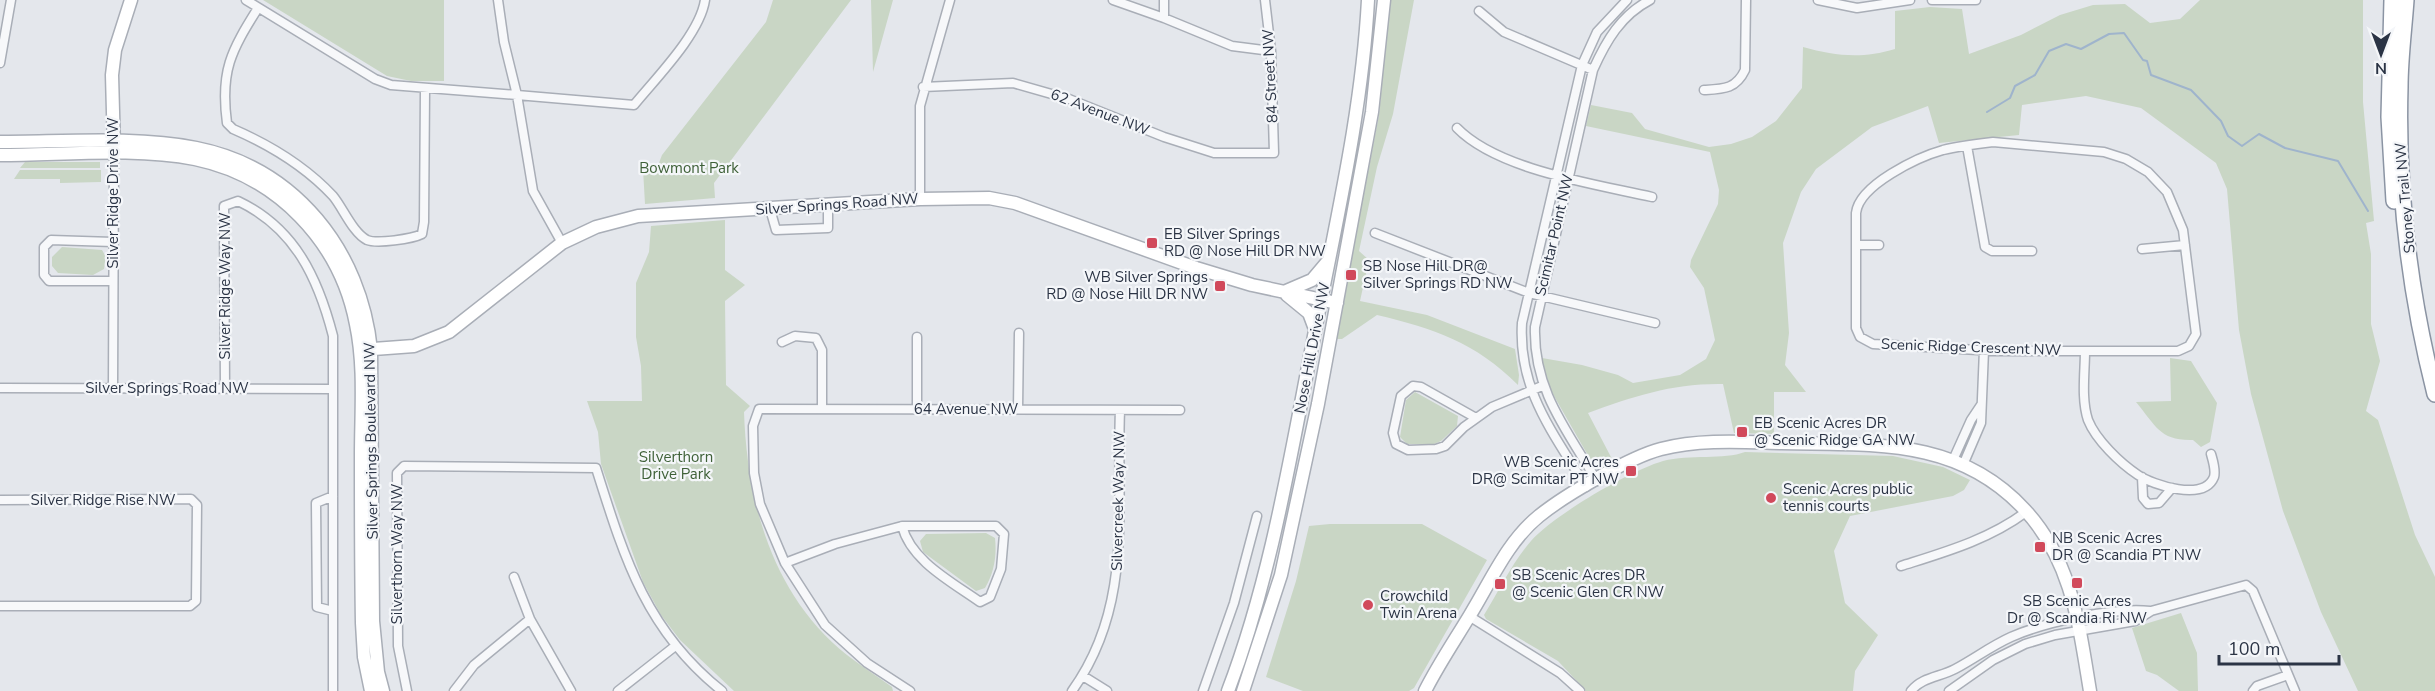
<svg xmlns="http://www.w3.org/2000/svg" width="2435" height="691" font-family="'Nunito Sans',sans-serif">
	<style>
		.green { fill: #c9d6c5 }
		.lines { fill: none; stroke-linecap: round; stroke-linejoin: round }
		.stream { stroke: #9fb4cc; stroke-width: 2 }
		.street-casing { stroke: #a9aeb7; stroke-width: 11 }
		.secondary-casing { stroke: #a9aeb7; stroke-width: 15 }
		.highway-casing { stroke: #8b94a3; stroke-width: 18 }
		.street { stroke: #f7f8fa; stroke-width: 8 }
		.secondary { stroke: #fff; stroke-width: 12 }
		.highway { stroke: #fff; stroke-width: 15 }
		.poi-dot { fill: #d1495b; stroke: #f4f6f9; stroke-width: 2 }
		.labels { text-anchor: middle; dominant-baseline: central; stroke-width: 4.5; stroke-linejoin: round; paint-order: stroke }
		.street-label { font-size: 15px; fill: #2b3445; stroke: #f4f6f9 }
		.park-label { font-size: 15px; fill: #3f6138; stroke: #f4f6f9 }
		.poi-label { font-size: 15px; fill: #2b3445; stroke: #f4f6f9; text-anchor: start }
	</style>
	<rect width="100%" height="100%" fill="#e4e7ec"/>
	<path class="green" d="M263,0H444V81H411L387,76Z
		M773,0H851L714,183L715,198L645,204L643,169L657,168L662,155L766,22Z
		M871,0H893L873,72Z
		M1390,0H1414L1393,114L1377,167L1359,251L1369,260L1360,301L1427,315L1515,349L1519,375L1518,385C1475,342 1435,329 1377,315L1342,339H1336L1379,115Z
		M2200,0H2363V102L2374,221L2366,223L2371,254V324L2380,361L2366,411L2378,420L2415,535L2435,577V691H2358L2321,612L2283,511L2251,394L2239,330L2227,189L2216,163L2141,108L2086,96L2022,105L2019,135L1939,143L1928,106L1872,127L1816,169L1801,192L1783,243L1789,333L1785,365L1806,392H1774V434L1734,433L1723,384C1674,383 1634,396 1588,413L1612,459L1602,464L1590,459L1546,382L1542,358L1582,365L1618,375L1633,383L1680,375L1706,359L1715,340L1704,288L1690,267L1691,260L1718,204L1719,190L1710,152L1586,126L1591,105L1632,113L1645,129L1709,147L1731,144L1752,137L1776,121L1802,88L1803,47C1835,56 1862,59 1895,49V11L1930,7L1962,9L1969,54L2021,35L2060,15L2093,5L2125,4L2150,23L2180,19Z
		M25,162H100V168H20Z
		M20,170H101V182L60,183V179H14Z
		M725,220V270L745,285L725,301L726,385L750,406L744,412C747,503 773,596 847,655C861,666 877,676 892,687L893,691H734L680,640L661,615L643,582L601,464L598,432L587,401H642L641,366L636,337V283L649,252L651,226Z
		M62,247L102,250L106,257L104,269L93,275L58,273L52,266V257Z
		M2170,358L2191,361L2217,403L2210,442L2201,447L2193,440C2160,441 2156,426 2136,402L2171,401Z
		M1415,392L1458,416L1457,426L1441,441L1434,444H1407L1400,437L1406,400Z
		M1745,452L1893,456L1943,467L1970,480L1964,490L1953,496L1850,516L1834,551L1845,603L1878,635L1855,671L1853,691H1586L1558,661L1486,619L1484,615C1499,591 1512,563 1531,541C1554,515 1629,471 1663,461C1690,454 1724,460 1745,452Z
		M1330,524H1422L1487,560L1414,688L1409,691H1303L1266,677L1296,581L1309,526Z
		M986,533L995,538C997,556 994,573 985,588L976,591L923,552L920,541L926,534Z
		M2181,613L2197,653L2198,691H2179L2157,675L2146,671L2132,628Z"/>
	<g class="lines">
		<path class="stream" d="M1987,112L2010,98L2015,86L2035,75L2049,51L2066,44L2081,49L2109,34L2124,33L2143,60L2147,61L2151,75L2191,90L2221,121L2228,136L2242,146L2259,134L2285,148L2338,161L2368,211"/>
		<defs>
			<path id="street" d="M246,0L375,79L391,85L517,95L533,191L562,243
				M498,0L504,42L517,95L634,105C656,78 700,34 705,0
				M1113,0L1164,18V0
				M1818,0L1857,8L1910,0
				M1932,0H1976
				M258,8C231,51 220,71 227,123L233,129C270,145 305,166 333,196C343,208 353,233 367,240C377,244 412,239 422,234L424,222L425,90
				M1479,11L1504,32L1593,70
				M1164,18L1232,46L1271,51
				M0,63L11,0
				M923,87L1013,83L1069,99L1164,137L1214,153H1274L1271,51L1265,0
				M1704,90C1724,89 1736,89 1745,70L1746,0
				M1457,128C1498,170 1595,184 1652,197
				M1993,142L2104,152L2126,159L2148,172L2167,192L2183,230L2196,334L2189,346L2178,351H1995L1873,344L1860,337L1856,328V213C1859,185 1918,157 1943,150C1959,146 1976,144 1993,142Z
				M1967,146L1985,247L1992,251H2032
				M920,199V106L950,0
				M770,209L776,230L828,228V205
				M1375,233L1529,293L1655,323
				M1856,245H1879
				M2142,249L2185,245
				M113,281H49L44,275V247L51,240L113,242
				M917,337V409
				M782,342L795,336L816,338L822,350V409
				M2085,351C2085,372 2081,399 2088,420C2096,440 2120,463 2138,475C2153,485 2204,502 2214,477C2216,470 2213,461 2211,454
				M0,388L333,389
				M113,388L114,154
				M225,389L224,206L238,201C295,228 318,278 333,336V691
				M1018,409L1019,333
				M1476,418L1421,387L1413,386L1401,396L1393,433L1396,444L1408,450L1436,449L1445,446L1464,427L1492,407L1542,386
				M1953,460L1971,420L1981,405
				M1963,465L1981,423L1984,350
				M2142,477L2143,498L2148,504L2159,503L2172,488
				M1597,481C1566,429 1533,389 1535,327L1593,70C1606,41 1621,15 1650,0
				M1586,487C1553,432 1518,390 1522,323L1582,65L1597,32L1627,0
				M333,496L316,503L317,607L333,611
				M0,500L191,499L197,505L196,601L190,606H0
				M785,563L835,544L902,526C911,561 952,582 980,602L990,597L1001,569L1004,534L996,526H902
				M1901,566C1945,552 1988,540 2026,512
				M514,577L530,619L571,691
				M1469,616L1560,673L1580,691
				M1083,676L1107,691
				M407,691L398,646L397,473L404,466L596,468C624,557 646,631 722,691
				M454,691L474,665L530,619
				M618,691L674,647
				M910,691L867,663L825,625L785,563L760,504L754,473L753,426L759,409L1180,410
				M1072,691C1134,605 1116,508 1120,410
				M1203,691L1234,603L1257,516
				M1911,691C1922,677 1940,677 1955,669C1974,659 1991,646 2011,637C2045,622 2114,607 2150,611
				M1949,691L1993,660L2025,644L2055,635L2135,621L2151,611L2246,585L2253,591L2295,691
				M2253,691L2257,686L2288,675"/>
			<path id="secondary" d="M0,142C61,142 137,136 196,148C296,168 361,251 371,350L373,621L378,672L383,691
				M114,149L112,75L115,50L131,0
				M0,155C64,155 132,147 195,159C277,176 340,241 356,324C365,366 361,412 361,455C361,511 361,567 362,623L364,657L371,691
				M1284,292L1312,280L1328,261
				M1287,295L1309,313L1315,329
				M360,350L414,346L449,332L562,243L596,227L638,216L920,199L989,198L1015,203L1196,268L1252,285L1337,303
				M1228,691C1272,575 1291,452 1315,331C1336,221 1362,112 1368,0
				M1243,691L1281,575L1318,404L1372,112L1384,0
				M1425,691C1438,665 1455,640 1470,615C1491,581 1507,542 1539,516C1565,495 1630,457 1661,449C1701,439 1742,442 1782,443C1872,445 1958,437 2025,510C2072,561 2079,625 2090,691"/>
			<path id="highway" d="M2392,0L2389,117L2394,201
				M2406,0C2404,29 2400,58 2400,87C2397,190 2410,295 2435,394"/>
		</defs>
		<use href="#street" class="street-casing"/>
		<use href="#secondary" class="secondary-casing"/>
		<use href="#highway" class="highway-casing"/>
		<use href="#street" class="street"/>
		<use href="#secondary" class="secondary"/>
		<use href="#highway" class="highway"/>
	</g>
	<g class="poi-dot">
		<rect x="1146" y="237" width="12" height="12" rx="3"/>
		<rect x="1345" y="269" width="12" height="12" rx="3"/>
		<rect x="1214" y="280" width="12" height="12" rx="3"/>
		<rect x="1736" y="426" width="12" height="12" rx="3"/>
		<rect x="1625" y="465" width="12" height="12" rx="3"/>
		<circle cx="1771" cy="498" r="6"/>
		<rect x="2034" y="541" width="12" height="12" rx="3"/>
		<rect x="2071" y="577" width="12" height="12" rx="3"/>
		<rect x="1494" y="578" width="12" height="12" rx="3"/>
		<circle cx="1368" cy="605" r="6"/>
	</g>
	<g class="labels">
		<g class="street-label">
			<text transform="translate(1270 76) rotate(-93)">84 Street NW</text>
			<text transform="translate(1100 112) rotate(21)">62 Avenue NW</text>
			<text transform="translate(113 193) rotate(-90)">Silver Ridge Drive NW</text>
			<text transform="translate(2405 198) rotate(-95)">Stoney Trail NW</text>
			<text transform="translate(837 204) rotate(-4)">Silver Springs Road NW</text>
			<text transform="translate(1554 235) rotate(-77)">Scimitar Point NW</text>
			<text transform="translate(225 286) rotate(-90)">Silver Ridge Way NW</text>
			<text transform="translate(1971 347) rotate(2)">Scenic Ridge Crescent NW</text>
			<text transform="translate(1312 348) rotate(-79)">Nose Hill Drive NW</text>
			<text x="167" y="388">Silver Springs Road NW</text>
			<text x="966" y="409">64 Avenue NW</text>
			<text transform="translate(371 441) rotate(-91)">Silver Springs Boulevard NW</text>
			<text x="103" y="500">Silver Ridge Rise NW</text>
			<text transform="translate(1118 501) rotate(-89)">Silvercreek Way NW</text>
			<text transform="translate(397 554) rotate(-90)">Silverthorn Way NW</text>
		</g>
		<g class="park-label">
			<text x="689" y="168">Bowmont Park</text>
			<text x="676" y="457">Silverthorn<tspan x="676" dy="17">Drive Park</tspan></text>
		</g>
		<g class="poi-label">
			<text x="1164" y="234">EB Silver Springs<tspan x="1164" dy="17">RD @ Nose Hill DR NW</tspan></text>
			<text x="1363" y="266">SB Nose Hill DR@<tspan x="1363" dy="17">Silver Springs RD NW</tspan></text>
			<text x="1208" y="277" text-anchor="end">WB Silver Springs<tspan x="1208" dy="17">RD @ Nose Hill DR NW</tspan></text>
			<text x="1754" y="423">EB Scenic Acres DR<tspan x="1754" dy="17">@ Scenic Ridge GA NW</tspan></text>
			<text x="1619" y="462" text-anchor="end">WB Scenic Acres<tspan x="1619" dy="17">DR@ Scimitar PT NW</tspan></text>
			<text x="1783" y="489">Scenic Acres public<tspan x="1783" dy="17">tennis courts</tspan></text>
			<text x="2052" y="538">NB Scenic Acres<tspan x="2052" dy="17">DR @ Scandia PT NW</tspan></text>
			<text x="1512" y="575">SB Scenic Acres DR<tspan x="1512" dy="17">@ Scenic Glen CR NW</tspan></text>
			<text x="1380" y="596">Crowchild<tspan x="1380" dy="17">Twin Arena</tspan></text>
			<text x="2077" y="601" text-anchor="middle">SB Scenic Acres<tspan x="2077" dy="17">Dr @ Scandia Ri NW</tspan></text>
		</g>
	</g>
	<g transform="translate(2381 54) rotate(180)" stroke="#f4f6f9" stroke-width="4.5" paint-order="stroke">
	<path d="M0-4.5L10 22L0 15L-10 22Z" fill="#2b3445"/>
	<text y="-9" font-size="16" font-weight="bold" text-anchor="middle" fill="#2b3445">N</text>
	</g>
	<path d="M2219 655v9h120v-9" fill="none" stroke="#2b3445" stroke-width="3"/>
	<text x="2228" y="655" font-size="18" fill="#2b3445" stroke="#f4f6f9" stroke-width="4.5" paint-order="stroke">100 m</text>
</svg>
